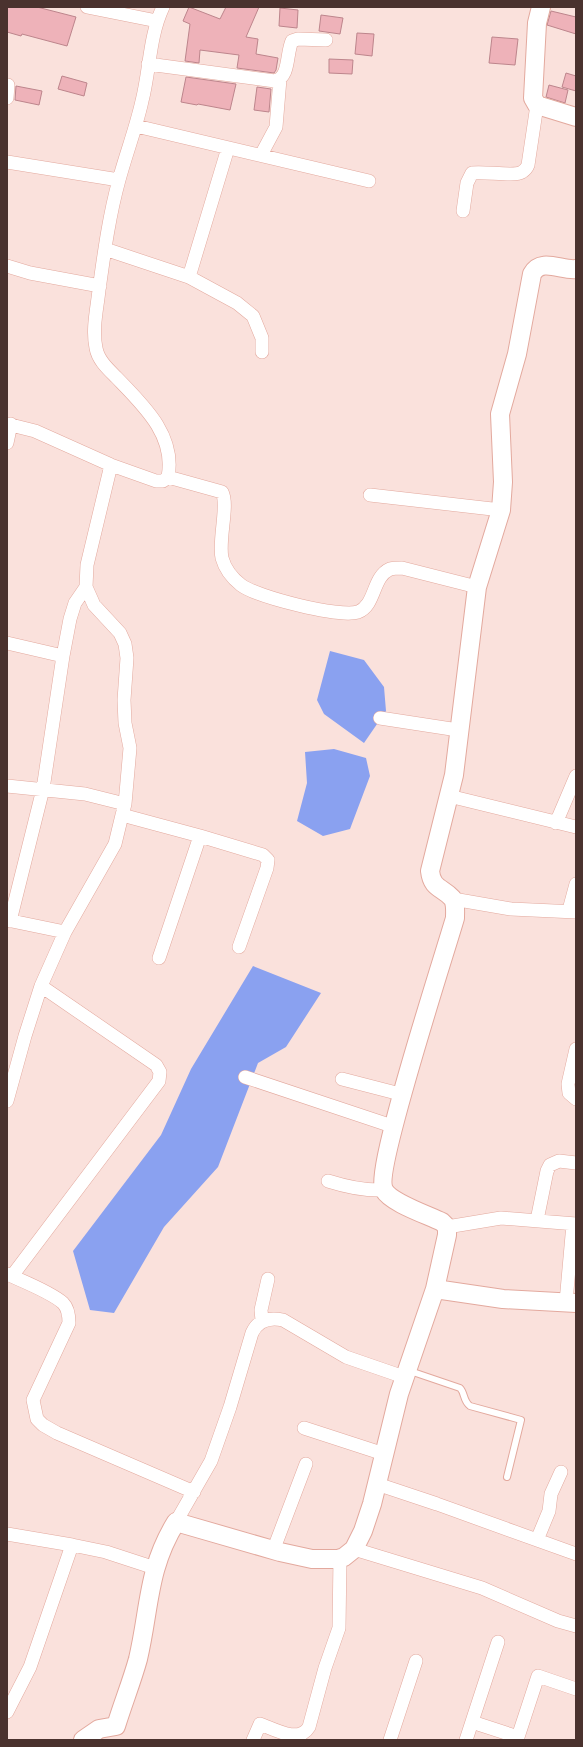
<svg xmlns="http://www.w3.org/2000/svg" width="583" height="1747" font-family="'Fira Sans Condensed',sans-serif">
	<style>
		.water { fill: #8aa1f0 }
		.building { fill: #eeb2b9; stroke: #bd858c }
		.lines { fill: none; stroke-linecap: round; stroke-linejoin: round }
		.lane-casing { stroke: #e3a99e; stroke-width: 8 }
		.street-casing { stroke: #e3a99e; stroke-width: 14 }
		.secondary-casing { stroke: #e3a99e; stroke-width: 20 }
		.lane { stroke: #fff; stroke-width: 6 }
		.street { stroke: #fff; stroke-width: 13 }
		.secondary { stroke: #fff; stroke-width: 18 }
	</style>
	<rect width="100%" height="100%" fill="#fae1dc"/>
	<path class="water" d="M330,651L364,660L384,687L386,711L364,743L324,714L317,700Z
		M334,749L366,758L370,776L350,829L323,836L297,821L307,783L305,752Z
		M253,966L321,993L286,1047L258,1063L218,1167L164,1227L114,1313L90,1310L73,1251L161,1135L191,1069Z"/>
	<path class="building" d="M7,7H37L76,17L67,46L22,34L21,36L7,32Z
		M189,7L220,19L226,7H259L246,37L258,39L256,54L278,58L276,70L274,73L237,68L239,55L200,50L199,63L185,61L190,24L183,21Z
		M280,8L298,10L297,28L279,26Z
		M551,11L576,17V34L547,25Z
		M321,15L343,18L340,34L319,31Z
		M357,33L374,34L372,56L355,54Z
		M492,37L518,39L515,65L489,63Z
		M329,59L353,60L352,74L329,73Z
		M566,73L576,76V91L562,87Z
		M62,76L87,83L84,96L58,89Z
		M186,77L236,84L230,110L198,104L197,105L181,102Z
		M549,85L568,90L565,103L546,97Z
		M16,86L42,91L39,105L15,100Z
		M257,87L271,89L269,112L254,110Z"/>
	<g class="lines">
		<defs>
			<path id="lane" d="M410,1371L460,1388C465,1393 463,1401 470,1406L521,1420L507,1477"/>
			<path id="street" d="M87,7L157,21
				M148,64L275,81C290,77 286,54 292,41L298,39L326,40
				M7,98L8,85
				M136,126L369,181
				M261,155L276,127L280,79
				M7,162L119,180
				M463,211L467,183L472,173C485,171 514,177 522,172C525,170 527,168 528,165L537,105
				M105,249L189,277L237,303L253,316L262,338V352
				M7,266L30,273L100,286
				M189,277L228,148
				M7,424L35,431L111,465L156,481H163L168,477C176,435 143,405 116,377C108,369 98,360 96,348C92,329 97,309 99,290C104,254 109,216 119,180C126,154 136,128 142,101C150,70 149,37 163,7
				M7,443L11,424
				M111,465L87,565L86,587L94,605L120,633L125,644L127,658L124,700L125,723L130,748L125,804L122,815
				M168,477L222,492C229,505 218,540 222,558C225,569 232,578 241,585C257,597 340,618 358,612C376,605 372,577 390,569C393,568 398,568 402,568L477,587
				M370,495L501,510
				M7,643L63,656L43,789L10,921
				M63,656L70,619L75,603L86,587
				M380,718L458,730
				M7,786L85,794L125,804
				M449,796L576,827
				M556,823L576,776
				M200,836L263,855L268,860L267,868L239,947
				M453,899L511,909L576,912
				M569,910L576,884
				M7,920L65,932
				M41,986L65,932L115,844L122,815L200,836L159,958
				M576,1049L568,1084L569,1093L576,1099
				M245,1077L395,1127
				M342,1079L404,1095
				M7,1101L25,1036L41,986L156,1065L160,1072L159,1081L12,1276
				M328,1181C347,1187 364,1191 384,1190
				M537,1220L547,1171L550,1165L559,1161L576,1163
				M447,1227L501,1218L576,1224
				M7,1274C22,1281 51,1292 63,1303C68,1308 69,1317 69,1323L33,1400L37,1419L43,1425L57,1433L194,1492
				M566,1302L573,1224
				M262,1320L261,1310L268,1279
				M304,1428L384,1454
				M377,1484L437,1504L576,1554
				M176,1522L211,1461L230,1407L252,1333C258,1320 269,1317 283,1320L346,1357L404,1377
				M7,1534L72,1545
				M537,1540L549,1511L551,1494L561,1472
				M354,1549L482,1588L558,1621L576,1626
				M273,1551L306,1464
				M7,1712L30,1667L72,1545L106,1552L155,1568
				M472,1722L518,1737
				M253,1740L260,1724C274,1729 299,1744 309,1727L325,1668L339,1628L340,1558
				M390,1740L416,1661
				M466,1740L498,1642
				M517,1740L538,1676L576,1689"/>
			<path id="secondary" d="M541,7L537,23L533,98L537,105L576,117
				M435,1289L503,1299L576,1303
				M83,1740L99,1729L116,1726C123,1703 132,1681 138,1659C150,1608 147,1569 176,1522L280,1552L312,1559H338L344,1557L354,1549L363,1531L372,1504L399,1394L435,1289L447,1235V1227L442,1222C428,1215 391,1203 384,1190C374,1170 445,953 455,918C455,911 456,903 452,898C442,887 432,889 430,871L454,775L477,587L501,510L503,482L500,414L517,354L532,274C541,257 562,271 576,269"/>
		</defs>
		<use href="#lane" class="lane-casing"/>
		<use href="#street" class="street-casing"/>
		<use href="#secondary" class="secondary-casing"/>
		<use href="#lane" class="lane"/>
		<use href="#street" class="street"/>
		<use href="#secondary" class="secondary"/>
	</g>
	<rect width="583" height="1747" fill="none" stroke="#4a322e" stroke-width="16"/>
</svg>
